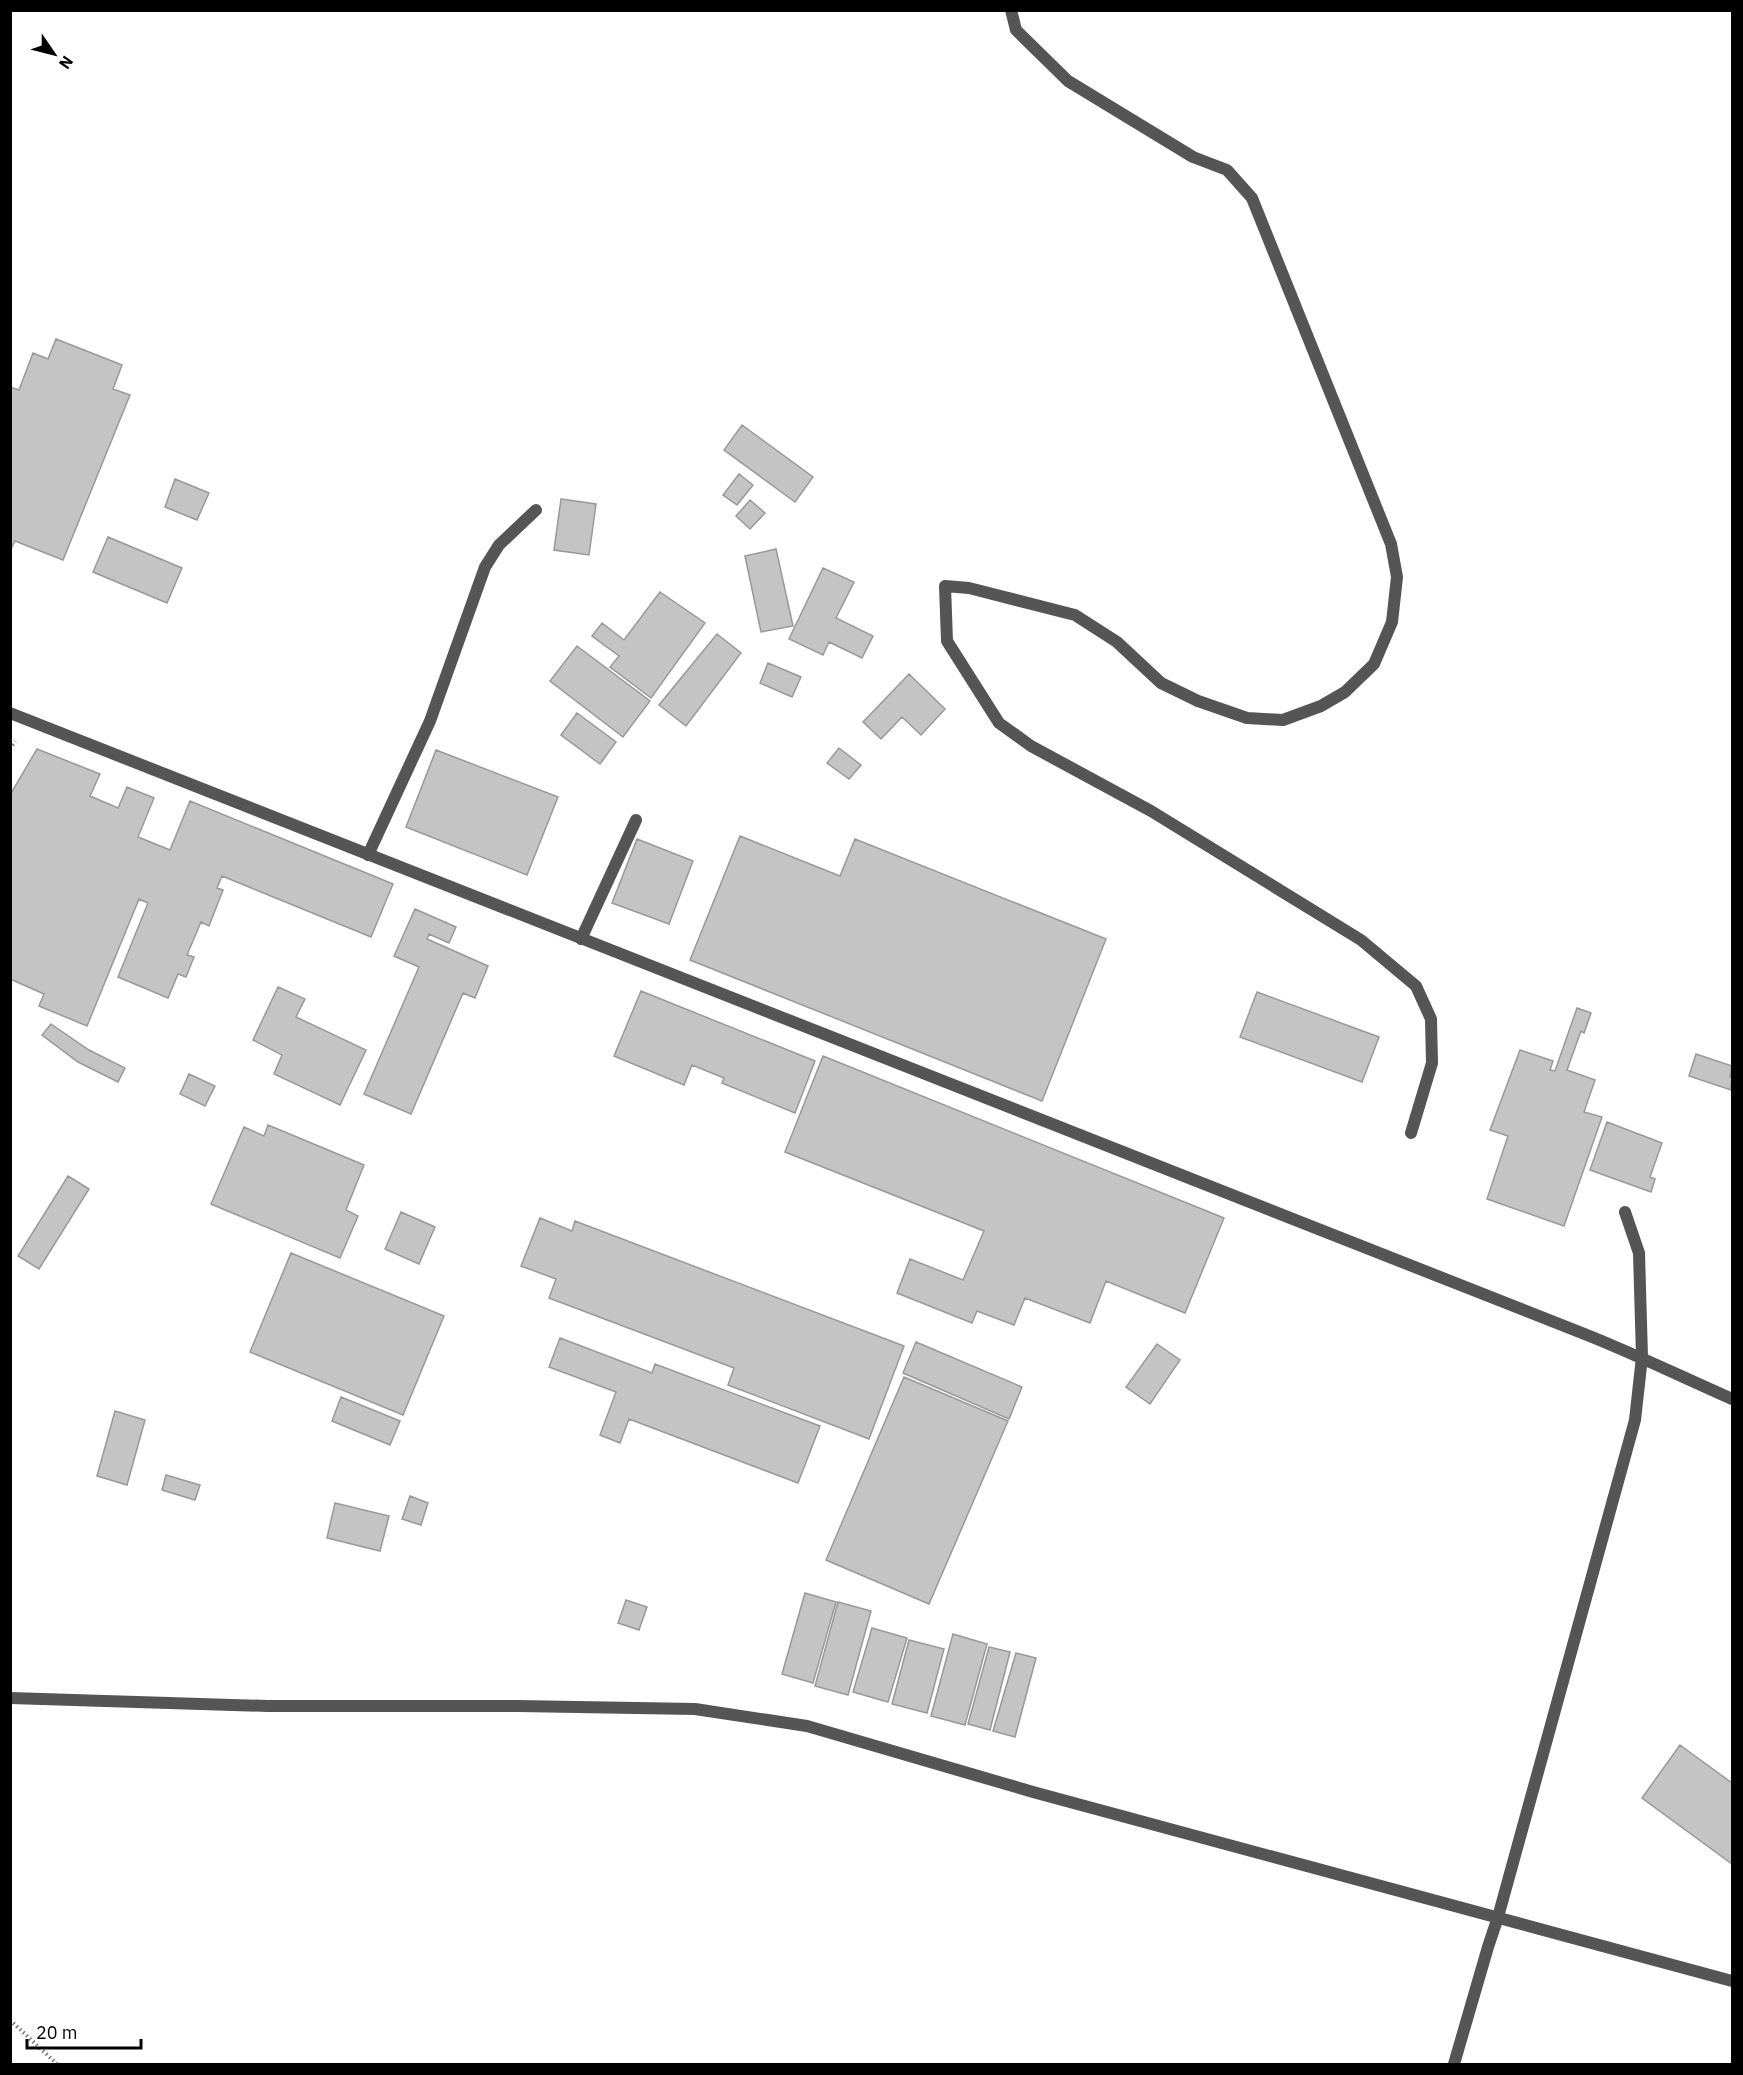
<svg xmlns="http://www.w3.org/2000/svg" width="1743" height="2075" font-family="'IBM Plex Sans',sans-serif">
	<style>
		.building { fill: #c4c4c4; stroke: #999; stroke-width: 1.5 }
		.lines { fill: none; stroke-linecap: round; stroke-linejoin: round }
		.path { stroke: #777; stroke-width: 4; stroke-dasharray: 1.5 3; stroke-linecap: butt }
		.service { stroke: #555; stroke-width: 12 }
		.minor { stroke: #555; stroke-width: 12 }
	</style>
	<rect width="100%" height="100%" fill="#fff"/>
	<path class="building" d="M56,339L122,365L113,389L130,395L63,560L15,541L10,551V387L19,390L33,353L48,359Z
		M742,425L813,477L795,502L724,450Z
		M739,474L753,485L737,505L723,495Z
		M175,479L209,493L197,520L165,507Z
		M561,499L596,504L589,555L554,550Z
		M750,500L765,513L750,529L736,516Z
		M108,537L182,568L167,603L93,572Z
		M776,549L793,626L761,632L745,556Z
		M823,568L854,582L836,618L873,636L862,658L829,642L823,655L789,639Z
		M660,592L705,623L651,698L610,667L619,656L592,636L602,623L624,640Z
		M717,634L741,653L686,726L659,705Z
		M577,646L650,701L623,737L550,681Z
		M768,663L801,677L792,697L760,683Z
		M909,674L945,709L921,735L902,717L881,739L863,722Z
		M577,713L616,742L600,764L561,735Z
		M839,748L861,765L849,779L827,763Z
		M37,749L100,774L90,796L118,808L127,787L154,798L138,837L170,850L190,801L393,884L371,937L222,876L217,888L223,890L209,926L201,922L187,955L194,957L186,977L178,974L168,998L118,977L148,903L139,899L87,1026L39,1006L44,994L10,979V795Z
		M436,750L558,797L527,875L406,827Z
		M740,836L840,876L855,839L1106,939L1042,1101L690,960Z
		M637,839L693,861L669,924L612,903Z
		M415,909L456,927L449,943L429,934L427,939L488,966L475,998L463,993L411,1114L364,1094L419,967L394,956Z
		M278,987L305,999L296,1017L366,1050L340,1105L274,1074L282,1055L253,1040Z
		M641,991L815,1061L795,1113L722,1083L724,1078L692,1065L684,1085L614,1056Z
		M1257,992L1379,1037L1362,1082L1240,1037Z
		M1577,1008L1591,1013L1584,1033L1581,1031L1567,1070L1595,1080L1584,1112L1602,1117L1564,1226L1487,1199L1508,1136L1490,1130L1520,1050L1553,1061L1550,1070L1555,1071Z
		M51,1024L89,1050L125,1068L118,1082L78,1062L42,1035Z
		M1696,1054L1732,1066L1730,1077H1732L1731,1090L1689,1076Z
		M823,1056L1224,1218L1185,1313L1106,1281L1090,1323L1025,1298L1014,1325L977,1311L972,1323L897,1293L910,1259L963,1280L984,1231L785,1152Z
		M189,1074L215,1086L205,1106L180,1094Z
		M1607,1122L1662,1143L1650,1177L1655,1179L1651,1192L1590,1170Z
		M268,1125L364,1165L346,1210L358,1216L340,1258L211,1204L244,1127L264,1136Z
		M68,1176L89,1189L39,1269L18,1256Z
		M401,1212L435,1227L419,1264L385,1249Z
		M540,1218L572,1231L575,1221L904,1346L869,1439L728,1385L734,1368L549,1298L556,1279L521,1266Z
		M291,1253L444,1316L403,1415L250,1352Z
		M560,1338L652,1373L655,1364L820,1426L798,1483L629,1419L620,1443L600,1435L616,1392L549,1367Z
		M916,1342L1022,1387L1009,1419L903,1373Z
		M1157,1344L1180,1360L1150,1404L1126,1387Z
		M904,1377L1008,1421L929,1604L826,1560Z
		M341,1397L400,1421L390,1445L332,1421Z
		M115,1411L145,1420L127,1485L97,1476Z
		M166,1475L200,1485L195,1500L162,1490Z
		M410,1496L428,1503L421,1525L402,1519Z
		M335,1503L389,1516L380,1551L327,1538Z
		M805,1593L836,1602L813,1683L782,1674Z
		M626,1600L647,1607L639,1630L618,1623Z
		M838,1602L871,1611L848,1695L815,1686Z
		M872,1628L907,1638L888,1702L853,1692Z
		M953,1634L987,1644L965,1725L931,1716Z
		M909,1640L944,1649L927,1713L892,1704Z
		M989,1647L1010,1652L990,1730L968,1724Z
		M1016,1653L1036,1658L1015,1737L993,1731Z
		M1680,1745L1732,1783V1864L1642,1798Z"/>
	<g class="lines">
		<path class="path" d="M10,749L15,741
			M10,2020L57,2064"/>
		<path class="service" d="M1011,10L1016,30L1068,81L1193,157L1227,170L1252,198L1391,544L1397,577L1392,622L1374,664L1345,692L1321,706L1283,720L1247,718L1198,701L1161,683L1117,642L1075,615L969,588L945,586L947,641L999,723L1031,746L1151,811L1361,940L1416,986L1431,1019L1432,1063L1411,1133
			M368,855L430,721L485,567L499,545L536,510
			M581,939L636,820
			M1625,1212L1639,1253L1642,1357"/>
		<path class="minor" d="M10,713L1582,1333C1633,1353 1682,1377 1732,1399
			M10,1698L268,1706H518L695,1709L807,1726L1033,1792L1732,1981
			M1454,2064L1488,1947L1498,1917L1635,1420L1642,1357"/>
	</g>
	<rect width="1743" height="2075" fill="none" stroke="#000000" stroke-width="24"/>
	<g transform="translate(54 54) rotate(125)" stroke="#ffffff" stroke-width="4.5" paint-order="stroke">
	<path d="M0-4.5L10 22L0 15L-10 22Z" fill="#000000"/>
	<text y="-9" font-size="16" font-weight="bold" text-anchor="middle" fill="#000000">N</text>
	</g>
	<path d="M27 2039v9h114v-9" fill="none" stroke="#000000" stroke-width="3"/>
	<text x="36" y="2039" font-size="18" fill="#000000" stroke="#ffffff" stroke-width="4.5" paint-order="stroke">20 m</text>
</svg>
